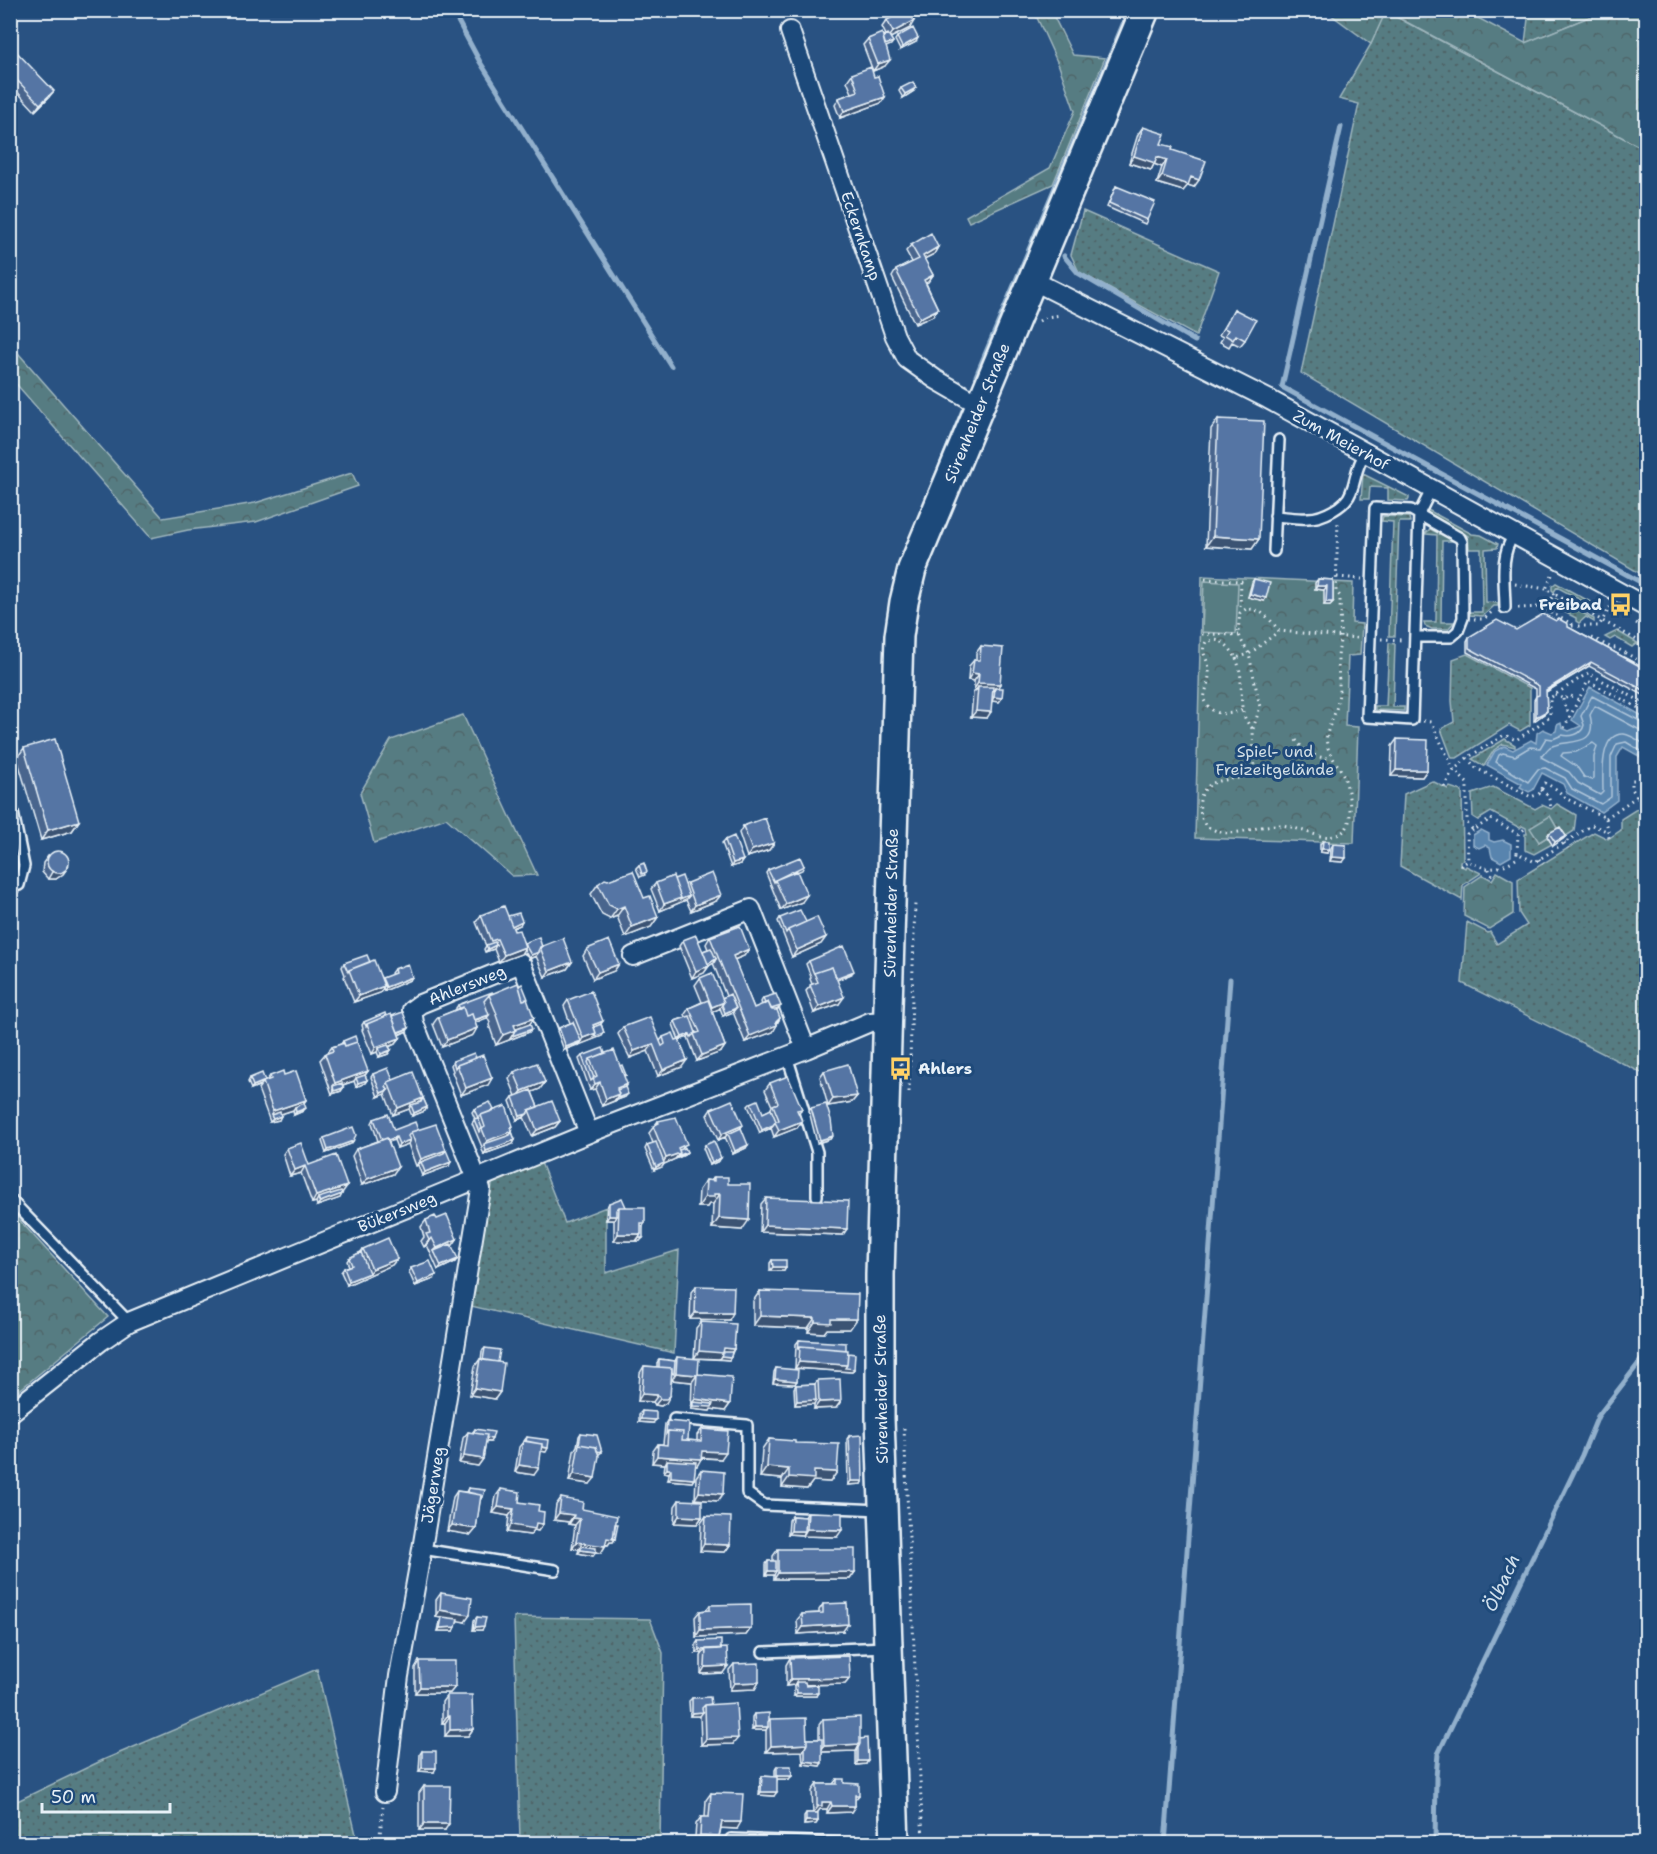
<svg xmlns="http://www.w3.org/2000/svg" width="1657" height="1854" font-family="'Shantell Sans',sans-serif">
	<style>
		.grass { fill: url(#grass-dots); stroke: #9fb6bd; stroke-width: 1.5 }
		.forest { fill: url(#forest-crowns); stroke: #9fb6bd; stroke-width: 1.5 }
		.pitch { fill: #567c82; stroke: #9fb6bd; stroke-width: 1.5 }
		.water { fill: #5884ae; stroke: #92b0cc; stroke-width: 1.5 }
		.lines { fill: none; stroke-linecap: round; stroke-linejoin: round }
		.shore { stroke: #aec5da; stroke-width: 1.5 }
		.stream { stroke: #92b0cc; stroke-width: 5 }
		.lane-casing { stroke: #e8f1f8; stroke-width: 14 }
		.street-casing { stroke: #e8f1f8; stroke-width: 22 }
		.secondary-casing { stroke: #e8f1f8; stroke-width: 32 }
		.path { stroke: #e8f1f8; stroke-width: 3; stroke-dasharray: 1.5 4.5; stroke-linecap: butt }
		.lane { stroke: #1f4a7a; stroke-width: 9 }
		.street { stroke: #1f4a7a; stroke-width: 18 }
		.secondary { stroke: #1f4a7a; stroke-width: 27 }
		.wall { fill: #48658d; stroke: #e8f1f8; stroke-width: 1.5 }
		.shaded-wall { fill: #3b5273; stroke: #e8f1f8; stroke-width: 1.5 }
		.building { fill: #5475a4; stroke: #e8f1f8; stroke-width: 1.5 }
		.labels { text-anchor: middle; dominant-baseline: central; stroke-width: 6; stroke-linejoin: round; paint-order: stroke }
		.street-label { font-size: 16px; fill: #e8f1f8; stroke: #1f4a7a }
		.poi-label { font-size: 16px; font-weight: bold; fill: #e8f1f8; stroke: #1f4a7a; text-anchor: end }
		.park-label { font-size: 16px; fill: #d2dfe6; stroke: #1f4a7a }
		.water-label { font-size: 18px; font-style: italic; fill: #d2e1ed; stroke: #1f4a7a }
	</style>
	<defs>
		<pattern id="grass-dots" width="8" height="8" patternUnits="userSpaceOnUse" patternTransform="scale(1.5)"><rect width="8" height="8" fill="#567c82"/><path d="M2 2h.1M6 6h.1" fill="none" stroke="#4f6569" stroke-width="1.8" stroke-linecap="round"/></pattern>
		<pattern id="forest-crowns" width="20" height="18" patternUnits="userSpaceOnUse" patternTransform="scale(1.5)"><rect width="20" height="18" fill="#567c82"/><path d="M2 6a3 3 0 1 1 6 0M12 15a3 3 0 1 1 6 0" fill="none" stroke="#4f6569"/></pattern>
	</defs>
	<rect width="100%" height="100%" fill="#295282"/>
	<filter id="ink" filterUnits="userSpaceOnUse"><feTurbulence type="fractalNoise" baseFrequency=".0167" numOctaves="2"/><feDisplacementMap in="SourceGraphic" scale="12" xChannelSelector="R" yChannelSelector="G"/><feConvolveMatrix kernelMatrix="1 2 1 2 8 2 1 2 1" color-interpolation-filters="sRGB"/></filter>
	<g filter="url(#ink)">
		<path class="grass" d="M1385,11L1646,150V577L1301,373L1359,104L1339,99L1371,44Z
			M1529,11H1604L1525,43Z
			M1083,211L1219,271L1196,336L1079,272L1071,255Z
			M1363,474L1409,497V499L1408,501L1388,500V488L1370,487L1369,499H1361Z
			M1426,509L1472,534L1481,535L1498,544L1497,548L1485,549L1486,602L1498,603V606H1494L1483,616L1470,615V612H1482L1481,549H1469L1468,536L1428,513Z
			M1383,516L1409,517L1410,522H1399L1395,636H1389L1393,522L1382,521Z
			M1430,529L1454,541H1442L1441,622H1454L1448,629H1432L1425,626L1424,622H1436L1437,535L1425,534Z
			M1556,583L1596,605V609L1592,612L1590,610L1592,606L1557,587L1554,592L1552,590V586Z
			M1556,599L1594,619V622L1586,617L1579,623L1576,621V618L1557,608L1551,612L1545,609L1546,606Z
			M1617,631L1646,648V650L1636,644L1632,647L1615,637L1610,640L1605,637Z
			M1389,643L1395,644L1393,707H1404V711L1375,710V706H1386Z
			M1467,654L1530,688V725L1520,731L1509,725L1457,758H1452L1441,729L1454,722L1452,701L1453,659Z
			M1505,739L1515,745V747L1503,744L1494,750L1484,766L1472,759Z
			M1432,781L1448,789L1450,787L1462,791L1463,860L1460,861V865L1465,868L1466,866L1481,873L1463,885L1462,900L1400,866L1404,794Z
			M1493,787L1535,809L1542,805L1551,809L1557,804L1576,815L1574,831L1563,838L1550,816L1539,842L1547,837L1552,844L1534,854L1525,850V834H1527L1526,828L1522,826L1520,828L1491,812L1478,820L1473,817L1472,794Z
			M1646,803V1075L1462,983L1467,922L1488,933L1490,932L1497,944L1527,925L1519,913L1518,879L1594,832L1608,839L1621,830V819Z
			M540,1160L565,1223L606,1207V1273L679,1250L674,1353L471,1306L493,1179Z
			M514,1617L650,1619L663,1653L660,1843H384V1842L520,1840Z
			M317,1669L358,1843H11V1804L103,1760Z"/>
		<path class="forest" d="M1034,11H1051L1073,55L1105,58L1053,184L969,222L966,216L1050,168L1075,111L1059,66Z
			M1326,11H1465L1525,43L1604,11H1646V150L1386,11L1371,44Z
			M11,345L163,518L255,503L352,473L358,486L256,522L188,530L151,538L11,378Z
			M1202,576L1353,583L1352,623L1362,624L1360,655L1348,656L1345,726L1358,727L1354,843L1195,838Z
			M463,715L537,875L512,876L446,818L374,843L360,793L391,740Z
			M1550,816L1558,830L1539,842L1530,828Z
			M1497,872L1513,881V914L1489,929L1464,916L1465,887L1483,875L1492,880Z
			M11,1211L108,1317L11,1397Z"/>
		<path class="pitch" d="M1204,581L1238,583L1236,634L1202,632Z"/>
		<path class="water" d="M1590,687L1646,718V760L1623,747L1617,757V800L1601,812L1567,793L1563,784L1542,773L1533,790L1529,792L1520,787L1522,784L1487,765L1495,751L1504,746L1513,750L1531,740L1536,743L1537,733L1543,729L1552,733L1556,731L1557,725L1561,723L1562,728L1569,731L1581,726L1572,720Z
			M1481,830L1489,834V840L1494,842L1503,840L1511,844V856L1501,862L1492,857L1490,848L1485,845L1479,848L1473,845V835Z"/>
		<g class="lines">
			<path class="shore" d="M1646,722H1642L1592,696L1581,716L1584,725C1582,735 1570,737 1562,735L1553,739L1546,738L1540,748L1530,747L1515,756L1503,753L1499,755L1496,762L1528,782L1538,769L1545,768L1565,778L1572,789L1601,804L1611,797V757L1617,744L1626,742L1646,754
				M1646,730L1638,729L1595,706L1590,715C1599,750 1566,738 1550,747C1547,749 1543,755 1541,757L1569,772L1578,783L1600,795L1603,792C1603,777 1599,732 1624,734C1632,735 1640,742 1646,745
				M1593,743L1597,746L1594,757V778L1591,780L1584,777L1577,767L1561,756L1563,753L1576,752Z"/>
			<path class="stream" d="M452,10L480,62L671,366
				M1089,10L1091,14
				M1341,127L1282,387L1646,585
				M1064,256L1078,273L1195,341
				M976,376L1129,10
				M914,531L963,410
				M1165,1844L1230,979
				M1435,1844L1436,1777L1438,1754L1582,1455L1598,1416L1646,1354"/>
			<defs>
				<path id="lane" d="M1275,516C1286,517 1298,519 1308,518C1323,518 1346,506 1351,492C1357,477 1355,469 1365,453
					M1274,551L1279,440
					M1505,608C1505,583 1499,556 1514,535
					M1415,637H1451L1458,631L1463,618L1462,542L1460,538L1411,510L1375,508L1367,717L1412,720L1419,514L1431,490
					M10,798L24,866L19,885L10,888
					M787,1056L817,1152V1196
					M10,1199L129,1322
					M674,1419L747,1425V1493L764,1505L881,1510
					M422,1549L555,1570
					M763,1652L887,1647
					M731,1839L865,1844"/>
				<path id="street" d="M790,31L895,336L907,359L935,379L980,405
					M1032,280L1268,399L1646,607
					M633,956L751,909L806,1049
					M10,1413L101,1341L129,1322L589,1133L806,1049L870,1022L888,1021
					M385,1792L399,1676L422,1549L481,1189L414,1023L412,1010L420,1004L521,963L589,1133"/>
				<path id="secondary" d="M895,1844L880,1419V1275L899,636L904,602L912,569L1145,10"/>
			</defs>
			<use href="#lane" class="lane-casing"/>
			<use href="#street" class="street-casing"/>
			<use href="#secondary" class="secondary-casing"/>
			<path class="path" d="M1039,321L1046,317L1061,315
				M1552,575L1546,589L1556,595
				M1337,577L1362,579
				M1205,579L1241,581L1240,608L1242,610
				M1515,584L1546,589
				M1540,607L1572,624V631
				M1518,608L1540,607L1556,595L1646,645
				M1474,619H1484L1494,610
				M1636,623L1646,629
				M1572,626H1599L1610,607
				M1279,631C1270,619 1261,608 1246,609L1240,613L1238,632L1241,640L1249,654L1260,707L1253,729L1254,768C1245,782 1230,777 1216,782C1196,789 1197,810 1205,825C1230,843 1255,824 1280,825C1301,826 1327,847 1345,830C1355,820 1348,784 1342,772C1337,763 1329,755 1327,744C1324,732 1335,717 1337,705C1341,689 1338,676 1338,660C1338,652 1340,645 1340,637C1341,624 1340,610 1340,596L1336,591L1338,520
				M1202,634L1239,635
				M1586,638C1597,636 1605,648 1616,648L1646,664
				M1381,639L1402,640
				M1236,658C1239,666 1241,674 1241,682C1242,700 1239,716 1253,729
				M1555,694L1563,699L1571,696L1578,699
				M1563,699L1565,708L1571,714
				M1640,701L1641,705L1646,707L1644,711
				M1242,710C1227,716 1212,716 1204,700C1205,690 1210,681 1209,670C1209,659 1199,653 1206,642C1221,636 1229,646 1236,658L1249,654L1279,631L1357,638
				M1423,721L1431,722L1454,770L1467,783V823L1473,830L1491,819L1518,834L1517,853L1535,862L1592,825L1609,832
				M1564,728L1588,681L1646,712
				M1296,740C1304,752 1317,759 1332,758
				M1467,758L1476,768L1531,797L1539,794L1545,783L1556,789L1567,799L1606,818L1609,838
				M1444,787L1454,770L1467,758L1504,735L1516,740L1550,717V698L1588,673L1646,704
				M1541,790C1549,794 1550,801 1551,809
				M1637,796L1632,789V780H1644L1645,769
				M1606,818L1646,790
				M1473,830L1467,834L1468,861C1489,872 1496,870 1516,859L1517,853
				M1518,834L1526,828
				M1564,843L1568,848
				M1539,859L1543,864
				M1460,866L1468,861
				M1489,869L1490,873L1494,876
				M909,1092L915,903
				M904,1428L923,1844
				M379,1844L383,1807"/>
			<use href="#lane" class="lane"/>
			<use href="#street" class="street"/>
			<use href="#secondary" class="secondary"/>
		</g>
		<path class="wall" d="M887,20L910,28L890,38L893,42L891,45L886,47L885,66L873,71L863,45L868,39L886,35L882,27Z
			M897,37L916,42L900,50L895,40Z
			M10,45L49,97L35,111L10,84Z
			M852,74L885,97L881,103L840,118L835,105L839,98L852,93L847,81Z
			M901,88H916L914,91L903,98L899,91Z
			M1143,127L1161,144L1172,150L1194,187L1188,185L1183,191L1157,183L1162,167L1154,164L1151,170L1129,163L1138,134Z
			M1116,186L1147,220L1145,224L1107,207Z
			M911,245L938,247L934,254L924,259L933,275L928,282L926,283L938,309L933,316L915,324L892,277L896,270L912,262L906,251Z
			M1234,309L1245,340L1240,346L1232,342L1229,347L1220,342L1223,337L1219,335Z
			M1218,419L1259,539L1252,549L1206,546L1211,429Z
			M1254,579L1264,601L1248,597L1252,582Z
			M1318,579L1333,580V602L1330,605H1324V590L1315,589V583Z
			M1568,627L1647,670V697L1589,666L1546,692L1547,711L1544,714L1534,721V700L1536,696V689L1467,652V641L1469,637L1516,630Z
			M981,646L1002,698L999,702L992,701L987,718L971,717L973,693L976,690L974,689V681L968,680L969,666L974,660H976V653Z
			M1397,739L1427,770L1422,777L1391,776L1392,746Z
			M24,748L79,821L72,831L41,840L17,758Z
			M743,826L774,843L769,850L747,857L739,833Z
			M1549,833L1566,836L1563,839L1553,846L1547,836Z
			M725,840L743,860L740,864L731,867L722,843Z
			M1323,841L1327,853L1320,852V844Z
			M1333,844L1343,862L1330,861L1331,848Z
			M48,856L68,867L63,874L56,879H48L42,872L43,863Z
			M639,865L645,875L640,877L636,868Z
			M804,866L802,870L797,872L802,902L781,910L766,873L768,870Z
			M674,879L685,886L687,883L716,901L691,911L686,900L660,911L651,889L656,883Z
			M598,884L644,898L658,917L651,927L625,937L617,916L610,919L602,915L591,894Z
			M481,915L508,916L520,925L513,928L514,931L524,943L542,947L572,962L567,969L545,977L536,956L529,959L524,949L521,954L499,962L494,949L485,952L484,949L486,946L476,922Z
			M780,918L806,922L826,937L821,944L792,957L778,921Z
			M710,937L749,949L744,956L734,960L754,1008L762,1005L761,1002L763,998L781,1006L778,1009L776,1010L780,1018L773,1032L745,1042L733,1012L723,1016L720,1008L712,1012L725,1046L721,1052L697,1061L688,1037L679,1040L673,1024L675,1021L686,1017L685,1014L689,1008L702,1002L695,985L700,978L722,998L726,996L713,963L709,966L704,973L692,978L679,946L683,940L703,951L708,949L706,944Z
			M587,949L619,964L614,971L593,979L583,956Z
			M809,961L851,974L837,980L839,1004L814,1013L806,991L812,984L810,979L811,977L806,964Z
			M370,962L382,979L392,975L391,973L394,969L412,977L410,980L384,991L383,988L380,993L354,1002L344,977L345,975L342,967L344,963Z
			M492,993L527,999L529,1032L496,1045L489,1025L490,1023L487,1017L475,1023L477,1028L473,1035L442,1047L433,1024L438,1017L456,1010V1008L458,1005Z
			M568,1000L601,1024L604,1033L602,1036L564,1050L557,1031L559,1028L570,1023L564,1006Z
			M386,1016H392L407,1031L399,1035L400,1038L395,1044L389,1047L391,1050L388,1054L379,1057L377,1052L372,1054L362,1030L363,1029L362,1025L364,1022Z
			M623,1027L660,1041L663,1037L682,1067L658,1076L648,1051L630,1058L618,1034Z
			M343,1041L368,1071L365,1075L367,1080L365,1083L356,1087L354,1081L343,1085V1088L341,1091L332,1094L320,1060L325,1054L328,1052L332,1047L341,1044Z
			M605,1053L620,1066L626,1075L624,1076L625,1097L602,1106L595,1089L590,1090L579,1059L582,1056Z
			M476,1058L492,1078L488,1085L461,1095L452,1072L453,1071L451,1065L453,1061Z
			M824,1071L857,1096L852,1102L828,1106L820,1077Z
			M514,1072L545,1082L540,1089L532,1092L538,1107L560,1121L555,1127L532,1136L524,1117L517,1120L510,1101L513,1097L516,1096L509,1079Z
			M373,1074L393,1080L420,1091L427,1107L425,1111L412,1116L409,1109L393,1115L385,1094L378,1097L371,1077Z
			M284,1075L304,1103L303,1111L294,1115L293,1110L280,1114L279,1120L270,1122L258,1089L261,1085L251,1089L248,1082L250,1078L266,1081L270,1076Z
			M770,1083L802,1109L798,1113L802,1121L797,1128L774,1137L771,1128L760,1133L748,1106L751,1103L763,1113L770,1110L772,1106L765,1090Z
			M811,1108L830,1139L817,1143L809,1111Z
			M474,1109L494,1110L511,1129L515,1140L513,1144L484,1154L481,1148L482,1147L472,1123L475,1119L472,1112Z
			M711,1109L741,1128L746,1148L733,1154L725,1137L718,1140L707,1115Z
			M374,1119L394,1130H418L449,1166L422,1176L418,1165L416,1166L408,1144L397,1148L394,1140L389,1142L393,1174L362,1185L352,1156L356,1149L378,1141L372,1123Z
			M658,1121L685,1148L687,1152L684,1155L664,1164L662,1167L654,1170L645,1149L647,1145L653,1143L649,1133Z
			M324,1138L353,1141L351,1144L326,1153L322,1141Z
			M705,1145L719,1161L710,1165L703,1148Z
			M287,1148L342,1193L340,1198L317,1206L316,1202L312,1203L301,1173L290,1176L283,1154Z
			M714,1177L728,1184L742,1230L712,1228L713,1204H709L707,1207H698L699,1190L706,1180L711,1181Z
			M766,1198L843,1235L760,1232L761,1204Z
			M609,1203L626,1207L645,1223L643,1226L640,1241H614V1220H606L607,1207Z
			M437,1219L457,1239L452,1246L455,1262L438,1270L427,1245L424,1247L421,1241L424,1237L421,1227L426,1220Z
			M363,1249L397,1259L392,1265L347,1285L341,1272L344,1268L349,1266L347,1261L349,1258L361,1252Z
			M772,1260L786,1267L784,1271H770V1263Z
			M411,1268L434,1279L415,1286L409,1272Z
			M696,1286L729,1320L690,1319L691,1292Z
			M760,1291L850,1329H827L824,1333L808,1332V1328L753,1326V1301Z
			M701,1322L734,1349L729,1360L694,1358L696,1328Z
			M799,1340L846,1350L854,1369L852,1372L795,1368L796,1344Z
			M485,1348L498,1362L500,1392L495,1399L470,1395L475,1366L480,1359L481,1360L482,1351Z
			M677,1357L698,1374L730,1404L725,1411L711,1409L710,1411L691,1409L692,1382L672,1380L666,1403L661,1406L655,1405L653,1402L638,1401L640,1373L644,1366L657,1367V1363L659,1359L675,1361Z
			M776,1368L795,1384L773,1383L774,1372Z
			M818,1380L841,1401L836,1408L814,1409V1404L795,1405L794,1388L796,1385L815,1384Z
			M642,1411L653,1423L639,1422V1414Z
			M667,1421L688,1440L697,1441V1435L702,1429L721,1459L701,1458L697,1466H695L694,1479L692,1482L668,1480L669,1473L664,1472L665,1464L652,1463L653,1451L658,1444H663L665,1424Z
			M475,1429L490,1442H486L483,1459L478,1466L459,1463L463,1438L468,1432L472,1433Z
			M581,1433L602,1452L598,1455L590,1484L569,1481L574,1451L577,1446L579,1436Z
			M849,1436L861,1484L848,1485L847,1439Z
			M527,1437L546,1452L541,1451L534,1475L515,1472L519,1447Z
			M769,1439L795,1443L837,1472L830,1482L813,1481L807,1489L782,1487V1479L760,1477L762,1449Z
			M701,1470L718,1501L695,1499L696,1477Z
			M468,1488L483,1497L480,1500L476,1529L471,1535L447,1531L453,1497L457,1491L466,1492Z
			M501,1489L519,1502L538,1511L543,1524L538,1531L534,1530L530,1535L507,1532L509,1516L493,1513L496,1496Z
			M561,1498L582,1509L615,1524V1539L613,1542H610L608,1545H606L601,1553L596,1552L593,1556L578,1553L579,1549L572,1548L575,1525L569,1524V1522L554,1520L556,1505Z
			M679,1500L702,1517L697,1524L674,1523L675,1506Z
			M808,1512L837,1537L803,1536V1535L788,1534L789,1520L792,1516L805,1517Z
			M706,1516L730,1545L725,1552L700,1551L701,1523Z
			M778,1549L855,1572L850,1579H774V1575H766V1564L768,1561H773V1556Z
			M441,1593L465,1622L458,1620L454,1631H438L440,1621L442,1618L436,1617V1600Z
			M823,1604L843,1631L798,1634L797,1620L802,1614L819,1613V1610Z
			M710,1605L751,1628L746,1635L696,1637L695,1617L700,1611L706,1610Z
			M477,1617L482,1630H473L474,1620Z
			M698,1641L723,1673L701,1674V1656L703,1653H696V1644Z
			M790,1658L850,1678L845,1684L806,1685L816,1696H794V1685L786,1686V1665Z
			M419,1661L455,1687L450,1693H415V1668Z
			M734,1664L759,1682L755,1689L730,1690L729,1670Z
			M447,1695L473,1729L468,1736H445V1723H442V1702Z
			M692,1698L711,1704L733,1744L701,1745L700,1716H690L689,1701Z
			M754,1714L769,1720L807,1739H819V1725L823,1719L860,1739L866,1764L856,1765V1751L822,1752L820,1766L803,1764L802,1751L766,1752V1730H752V1717Z
			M422,1751L434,1772L419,1771L420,1754Z
			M777,1766L789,1779H777L774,1796L759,1795L760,1780L762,1776L775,1777V1770Z
			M837,1779L844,1783L859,1795L855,1800V1806L851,1812L827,1813V1809H820L817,1813L818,1821L816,1824L804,1825V1816L806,1813H813L812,1791L817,1784H833Z
			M424,1786L445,1830H419V1793Z
			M711,1793L737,1829L721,1828L719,1837L727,1844H683L687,1837H695L696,1824L701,1817H705L706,1800Z"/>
		<path class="shaded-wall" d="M914,21L910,28L888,39L893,32Z
			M918,38L916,42L900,50L902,47Z
			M890,60L885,66L873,71L878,64Z
			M916,88L914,91L903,98L905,94Z
			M54,91L49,97L35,111L40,104Z
			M885,97L881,103L840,118L844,111Z
			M1134,156L1157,157L1167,160L1162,167L1154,164L1151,170L1129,163Z
			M1162,176L1191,177L1199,180L1194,187L1188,185L1183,191L1157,183Z
			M938,247L934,254L918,262L923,256Z
			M933,275L928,282L919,286L924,280Z
			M938,309L933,316L915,324L920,318Z
			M1213,536L1259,539L1252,549L1206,546Z
			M1317,586H1327L1324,590L1315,589Z
			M1250,594L1266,598L1264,601L1248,597Z
			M1326,602H1333L1330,605H1324Z
			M1591,662L1589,666L1544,693L1546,690Z
			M972,673L979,674L974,681L968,680Z
			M978,683L1000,684L996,691L995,688L993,691L978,687L976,690L974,689Z
			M994,697L1002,698L999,702L992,701Z
			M976,711L991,712L987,718L971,717Z
			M1547,711L1544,714L1534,721L1536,717Z
			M1396,770H1427L1422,777L1391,776Z
			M79,821L72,831L41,840L48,830Z
			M1566,836L1563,839L1553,846L1555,842Z
			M774,843L769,850L747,857L752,850Z
			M1322,849H1329L1327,853L1320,852Z
			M1332,857L1346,858L1343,862L1330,861Z
			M743,860L740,864L731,867L733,863Z
			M68,867L63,874L56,879H48L52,872Z
			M721,895L716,901L691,911L695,905Z
			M807,895L802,902L781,910L786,904Z
			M689,896L686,900L660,911L664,904L681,898Z
			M624,906L617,916L610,919L617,909Z
			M658,917L651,927L625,937L632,927Z
			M522,921L520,925L507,930L509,927Z
			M826,937L821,944L792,957L797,950Z
			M496,945L494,949L485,952L488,949Z
			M525,947L521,954L499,962L504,955Z
			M749,949L744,956L728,962L733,956Z
			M539,952L536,956L529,959L531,955Z
			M716,959L714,963L705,968L709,966L704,973L692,978L696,971Z
			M572,962L567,969L545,977L549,971Z
			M619,964L614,971L593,979L598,972Z
			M854,971L851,974L831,982L833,979Z
			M412,977L410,980L384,991L386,987Z
			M384,986L380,993L354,1002L359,996Z
			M844,997L839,1004L814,1013L819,1007Z
			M724,1002L719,1009L707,1014L712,1007Z
			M736,1008L733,1012L723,1016L725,1013Z
			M489,1015L487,1018L469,1025L471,1022Z
			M534,1018L527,1028L514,1033L509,1040L496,1045L503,1035L514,1025Z
			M780,1018L776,1025H777L773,1032L745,1042L750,1036L776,1022Z
			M603,1021L599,1027L592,1030L593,1025Z
			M409,1028L407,1031L393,1037L395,1034Z
			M477,1028L473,1035L442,1047L447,1040Z
			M532,1029L529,1032L509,1040L512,1036Z
			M596,1033H604L602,1036L579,1045L583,1038Z
			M690,1034L688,1037L679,1040L682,1037Z
			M400,1038L395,1044L380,1050L379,1048L377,1052L372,1054L376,1047Z
			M581,1041L578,1044L564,1050L566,1047Z
			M653,1044L648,1051L630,1058L634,1051Z
			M725,1046L721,1052L697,1061L702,1055Z
			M391,1050L388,1054L379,1057L381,1054Z
			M687,1060L682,1067L658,1076L663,1070Z
			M368,1071L363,1078H356L354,1081L333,1088V1086L335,1083Z
			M492,1078L488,1085L461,1095L466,1088Z
			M367,1080L365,1083L356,1087L358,1083Z
			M263,1082L261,1085L251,1089L253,1086Z
			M545,1082L540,1089L517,1098L522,1091Z
			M600,1082L595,1089L590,1090L595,1084Z
			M627,1084L623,1090L614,1091L617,1088Z
			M343,1088L341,1091L332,1094L334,1091Z
			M388,1090L385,1094L378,1097L381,1093Z
			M619,1094L614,1101L602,1106L606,1099Z
			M628,1094L625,1097L614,1101L617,1098Z
			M857,1096L852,1102L828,1106L833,1099Z
			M423,1098L418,1105H411L409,1109L393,1115L398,1108Z
			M306,1100L302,1106L295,1107L293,1110L272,1117L271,1115L273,1111Z
			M427,1107L425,1111L412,1116L414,1113Z
			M306,1108L303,1111L294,1115L296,1112Z
			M527,1114L524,1117L517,1120L520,1116Z
			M281,1116L279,1120L270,1122L273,1119Z
			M560,1121L555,1127L532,1136L537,1130Z
			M802,1121L797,1128L774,1137L779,1130Z
			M743,1125L738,1131L728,1134L725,1137L718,1140L722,1134Z
			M773,1125L771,1128L760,1133L762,1130Z
			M513,1126L509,1132L512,1131L507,1138L484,1145L487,1141Z
			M833,1136L830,1139L817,1143L820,1140Z
			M396,1137L394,1140L380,1145L382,1142Z
			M410,1140L408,1144L397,1148L399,1144Z
			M515,1140L513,1144L484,1154L486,1151Z
			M353,1141L351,1144L326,1153L328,1150Z
			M748,1145L746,1148L733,1154L735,1151Z
			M446,1150L442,1156L421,1162L418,1165L416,1166L421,1159Z
			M687,1152L684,1155L675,1159L678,1156Z
			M680,1153L675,1159L664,1164L662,1167L654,1170L656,1167L662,1164L666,1158Z
			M721,1158L719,1161L710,1165L712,1162Z
			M451,1162L449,1166L422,1176L425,1172Z
			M305,1166L301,1173L290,1176L295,1170Z
			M398,1167L393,1174L362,1185L367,1179Z
			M347,1186L342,1193L319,1201L318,1198L316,1202L312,1203L316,1196Z
			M342,1194L340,1198L317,1206L320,1202Z
			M714,1194H720L713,1204H709L707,1207H698L705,1197Z
			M609,1216H616L614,1220H606Z
			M719,1218L749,1220L742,1230L712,1228Z
			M765,1225L847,1229L843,1235L760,1232Z
			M618,1234H641L636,1241H614Z
			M432,1238L427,1245L424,1247L429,1240Z
			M639,1238H643L640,1241H636Z
			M457,1239L453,1245L435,1253L434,1251L437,1248Z
			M397,1259L392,1265L347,1285L349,1281L369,1273L372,1269Z
			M458,1259L455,1262L438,1270L441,1266Z
			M773,1267H786L784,1271H770Z
			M436,1275L434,1279L415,1286L418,1283Z
			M695,1313H733L729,1320L690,1319Z
			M760,1316L815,1318L808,1328L753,1326Z
			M831,1319H857L850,1329H827L824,1333L808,1332L815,1322Z
			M724,1348L734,1349L729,1356L722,1355L719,1359L694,1358L699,1351Z
			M721,1356L731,1357L729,1360L719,1359Z
			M799,1362L847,1365L854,1369L852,1372L795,1368Z
			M676,1373L697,1375L692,1382L672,1380Z
			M775,1379L797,1381L795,1384L773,1383Z
			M475,1388L500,1392L495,1399L470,1395Z
			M642,1394L658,1395L653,1402L638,1401Z
			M670,1396L666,1403L661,1406L655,1405L660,1399Z
			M695,1399L730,1404L725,1411L711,1409L710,1411L691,1409L693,1406V1402L690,1406Z
			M816,1400L814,1404L795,1405L797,1401Z
			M841,1401L836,1408L814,1409L819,1402Z
			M641,1419L656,1420L653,1423L639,1422Z
			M474,1436L492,1439L490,1442L471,1439Z
			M526,1445L548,1448L546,1452L523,1448Z
			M702,1451L726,1452L721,1459L697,1457Z
			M464,1456L483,1459L478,1466L459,1463Z
			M657,1456L701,1459L697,1466L667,1464V1460L665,1464L652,1463Z
			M519,1465L539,1468L534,1475L515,1472Z
			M767,1467L789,1469L782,1479L760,1477Z
			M667,1469H671L669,1473L664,1472Z
			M814,1471L837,1472L830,1482L813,1481L807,1489L782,1487L789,1477Z
			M574,1474L595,1478L590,1484L569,1481Z
			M671,1477L694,1479L692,1482L668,1480Z
			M851,1481H863L861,1484L848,1485Z
			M699,1492L723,1494L718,1501L695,1499Z
			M498,1507L514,1509L509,1516L493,1513Z
			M559,1513L574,1515L569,1522L554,1520Z
			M679,1516L702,1517L697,1524L674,1523Z
			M573,1518L580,1519L575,1525L569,1524Z
			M536,1523L543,1524L538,1531L534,1530L530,1535L507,1532L511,1525Z
			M452,1525L476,1529L471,1535L447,1531Z
			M807,1529L842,1530L837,1537L803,1536Z
			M791,1531H805L803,1535L788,1534Z
			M607,1538L615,1539L613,1542H610L608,1545L602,1544Z
			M576,1542L605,1546L601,1553L581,1550V1546L579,1549L572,1548Z
			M704,1544L730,1545L725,1552L700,1551Z
			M581,1550L596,1552L593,1556L578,1553Z
			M768,1571H776L774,1575H766Z
			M855,1572L850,1579H774L778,1573Z
			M440,1610L470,1615L465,1622L436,1617Z
			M848,1624L843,1631L798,1634L803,1627Z
			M484,1626L482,1630H473L475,1627Z
			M456,1627L454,1631H438L440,1628Z
			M751,1628L746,1635L696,1637L700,1630Z
			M706,1649L703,1653H696L699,1650Z
			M728,1666L723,1673L701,1674L705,1667Z
			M850,1678L845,1684L796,1685V1682L794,1685L786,1686L791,1679Z
			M759,1682L755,1689L730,1690L734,1683Z
			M420,1687H455L450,1693H415Z
			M797,1693H818L816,1696H794Z
			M703,1712L700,1716H690L692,1713Z
			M447,1716H450L445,1723H442Z
			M755,1727H768L766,1730H752Z
			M473,1729L468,1736H445L450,1730Z
			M738,1738L733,1744L701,1745L706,1739Z
			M807,1744L803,1751L766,1752L771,1746Z
			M860,1744L856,1751L820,1752L824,1746Z
			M805,1761L822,1763L820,1766L803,1764Z
			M858,1761H868L866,1764L856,1765Z
			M422,1768H436L434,1772L419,1771Z
			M777,1776H792L789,1779H775Z
			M761,1792H777L774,1796L759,1795Z
			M822,1802H831L827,1809H820L817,1813H813Z
			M832,1806H855L851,1812L827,1813Z
			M806,1821H818L816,1824L804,1825Z
			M722,1822H741L737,1829L718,1828Z
			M424,1824H449L445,1830H419Z
			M700,1835L719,1836L715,1842L695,1841Z"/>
		<path class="building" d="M906,10H909L914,21L893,32L887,20Z
			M913,28L918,38L902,47L897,37Z
			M882,33L890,60L878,64L868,39Z
			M888,34L893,42L885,45L883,37Z
			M10,45L54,91L40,104L10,73Z
			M871,67L874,77L878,76L885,97L844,111L839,98L858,91L852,74Z
			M913,82L916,88L905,94L901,88Z
			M1143,127L1165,134L1161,144L1173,147L1172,150L1206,161L1199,180L1191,177L1188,185L1162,176L1167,160L1157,157L1155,163L1134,156Z
			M1116,186L1155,202L1147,220L1109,203Z
			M931,233L938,247L923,256L933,275L924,280L938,309L920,318L896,270L919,259L911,245Z
			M1234,309L1256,320L1245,340L1236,335L1233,340L1225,335L1228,330L1224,328Z
			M1218,419L1264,421L1259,539L1213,536Z
			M1254,579L1270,583L1266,598L1250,594Z
			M1318,579L1333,580V602H1326L1327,586H1317Z
			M1543,614L1556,621L1559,619L1568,624V627L1647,670V692L1591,662L1546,690L1547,711L1536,717V696L1539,695V686L1469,648V637L1497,620L1516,630Z
			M981,646L1003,648L1000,684L978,683L979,674L972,673L974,660H980Z
			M978,687H993L991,712L976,711Z
			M995,688H1003L1002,698L994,697Z
			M55,739L79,821L48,830L24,748Z
			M1397,739L1428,740L1427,770H1396Z
			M765,818L774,843L752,850L743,826Z
			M1560,827L1566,836L1555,842L1549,833Z
			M734,836L743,860L733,863L725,840Z
			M1323,841H1329V849H1322Z
			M1333,844L1346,845V858L1332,857Z
			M47 862a11 11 0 1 1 22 0a11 11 0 1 1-22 0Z
			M800,857L804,866L775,880L774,882L768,870Z
			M644,863L647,872L642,874L639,865Z
			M633,871L644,898L650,896L658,917L632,927L624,906L617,909L609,905L598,884L605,879L608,880Z
			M797,871L807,895L786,904L775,880Z
			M712,873L721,895L695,905L687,883Z
			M673,876L681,898L664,904L656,883Z
			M682,876L689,896L680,900L681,898L674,879Z
			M504,906L514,931L519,930L525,947L504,955L497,939L491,941L481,915Z
			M800,910L806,922L788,930L786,933L780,918Z
			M519,913L522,921L512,926L508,916Z
			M817,917L826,937L797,950L788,930Z
			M740,926L749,949L733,956L754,1008L768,1002L772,1010H777L780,1018L776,1022L777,1025L750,1036L710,937Z
			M696,935L709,966L696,971L683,940Z
			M539,937L542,947H540L538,951L539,952L531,955L524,943Z
			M563,938L572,962L549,971L540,947Z
			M609,940L619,964L598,972L587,949Z
			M495,942L496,945L488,949L486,945Z
			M844,946L854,971L836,978L832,967L814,973V974L809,961Z
			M711,948L716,959L708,964L703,951Z
			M367,955L370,962L349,970L348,972L344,963Z
			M374,960L384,986L359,996L349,970Z
			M408,964L412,977L386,987L382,978L395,973L394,969Z
			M832,967L844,997L819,1007L810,985L818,982L814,973Z
			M712,973L724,1002L712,1007L700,978Z
			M518,983L523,1000L527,999L534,1018L514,1025L516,1030L503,1035L496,1015L497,1014L489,995Z
			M522,984L528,999L523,1000L519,986Z
			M591,991L603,1021L593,1025L596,1033L583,1038L568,1000Z
			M492,992V993L489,995L484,1001L489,1015L474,1020L472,1014L466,1016L463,1007L460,1009L458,1005Z
			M730,994L736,1008L725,1013L722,1005L724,1002L722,998Z
			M776,994L781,1006L771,1009L768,1002L765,1004L763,998Z
			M708,1000L725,1046L702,1055L694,1034L700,1032L689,1008Z
			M463,1007L466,1016L472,1014L477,1028L447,1040L438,1017Z
			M403,1012L409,1028L398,1032L392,1016Z
			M385,1013L386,1016L367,1024L366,1026L364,1022Z
			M391,1014L400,1038L376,1047L367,1024Z
			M690,1016L696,1033L694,1034L691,1037L690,1034L682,1037L675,1021Z
			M650,1017L662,1046L665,1044L663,1037L673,1033L676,1040L679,1039L687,1060L663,1070L653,1044L634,1051L623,1027Z
			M573,1022L581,1041L566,1047L559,1028Z
			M530,1024L532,1029L512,1036L516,1029Z
			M601,1024L604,1033L594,1037L596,1033L594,1027Z
			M355,1036L357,1042L345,1046L343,1041Z
			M357,1042L368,1071L335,1083L325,1054L333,1051L332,1047L344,1043L345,1046Z
			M388,1045L391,1050L381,1054L379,1048Z
			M603,1048L605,1053L590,1059L588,1062L594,1078L591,1081L582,1056Z
			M614,1050L627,1084L617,1088L619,1094L606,1099L600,1082L595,1084L593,1078L597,1076L590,1059Z
			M474,1053L476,1058L457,1065L455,1068L453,1061Z
			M483,1055L492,1078L466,1088L457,1065Z
			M537,1063L545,1082L522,1091L514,1072Z
			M848,1064L857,1096L833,1099L824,1071Z
			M622,1065L626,1075H624L620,1066Z
			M388,1068L393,1080L388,1082L386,1086L388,1090L381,1093L373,1074Z
			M283,1071L284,1075L296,1071L306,1100L273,1111L263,1082L271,1079L270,1076Z
			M413,1072L423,1098L398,1108L388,1082Z
			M262,1073L265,1081L253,1086L250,1078Z
			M365,1075L367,1080L358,1083L356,1078Z
			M788,1076L802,1109L797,1110L802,1121L779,1130L775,1122L779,1120L773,1105L778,1103L770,1083Z
			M342,1083L343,1088L334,1091L333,1086Z
			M625,1087L628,1094L617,1098L619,1094L617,1090Z
			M531,1090L538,1107L529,1110L527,1114L520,1116L513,1097Z
			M420,1091L427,1107L414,1113L411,1105L421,1102L423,1098Z
			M732,1100L743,1125L722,1134L711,1109Z
			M758,1100L763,1113L771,1109L776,1121L773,1125L762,1130L751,1103Z
			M552,1101L560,1121L537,1130L529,1110Z
			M490,1102L494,1110L481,1115L478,1118L474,1109Z
			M304,1103L306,1108L296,1112L295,1107Z
			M826,1104L831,1120L833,1136L820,1140L811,1108Z
			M506,1106L513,1126L511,1127L512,1131L487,1141L482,1129L485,1127L481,1115Z
			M280,1112L281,1116L273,1119L271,1115Z
			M388,1114L394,1130L415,1122L418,1130L411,1132L408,1136L410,1140L399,1144L396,1137L388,1140L387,1138L382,1140L374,1119Z
			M676,1117L687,1144L678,1148L680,1153L666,1158L653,1126L659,1123L658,1121Z
			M478,1118L482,1128L479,1132L474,1119Z
			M436,1124L446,1150L421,1159L411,1132Z
			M353,1127L356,1135L353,1141L328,1150L324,1138Z
			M741,1128L748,1145L735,1151L728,1134Z
			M512,1132L515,1140L486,1151L484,1144L510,1135Z
			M387,1138L398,1167L367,1179L356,1149Z
			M714,1141L721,1158L712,1162L705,1145Z
			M656,1142L664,1163L656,1167L647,1145Z
			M301,1143L309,1165L336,1155L347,1186L316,1196L305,1166L295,1170L287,1148Z
			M685,1148L687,1152L678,1156L680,1153L679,1150Z
			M446,1150L451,1162L425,1172L421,1162L444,1153Z
			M714,1177H728V1184H750L749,1220L719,1218L720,1194H714V1197H705L706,1180L714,1181Z
			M341,1191L342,1194L320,1202L318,1198Z
			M622,1198L626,1207H619L616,1210V1216H609V1203Z
			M766,1198L848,1201L847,1229L765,1225Z
			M619,1207H645V1223H641V1234H618Z
			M447,1215L457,1239L437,1248L432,1238L429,1240L426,1234L430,1233L426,1220L435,1216L437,1219Z
			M641,1226H643V1238H639L641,1234Z
			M388,1238L397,1259L372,1269L363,1249Z
			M451,1244L458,1259L441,1266L434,1251Z
			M361,1252L369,1273L349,1281L344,1268L352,1265L349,1258Z
			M772,1260H786V1267H773Z
			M430,1261L436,1275L418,1283L411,1268Z
			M696,1286L734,1287L733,1313H695Z
			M760,1291L858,1294L857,1319H831V1323L815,1322V1318L760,1316Z
			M701,1322L736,1324L734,1349L724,1348L723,1353L699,1351Z
			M799,1340L846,1343V1350L800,1346L798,1350Z
			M800,1346L848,1350L847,1365L799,1362Z
			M485,1348L500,1350L498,1362L483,1360Z
			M723,1352H732L731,1357L721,1356Z
			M848,1353L855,1354L854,1369L845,1368L847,1365Z
			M677,1357L699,1359L698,1374L732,1377L730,1404L695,1399L697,1375L676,1373Z
			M480,1359L504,1363L500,1392L475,1388Z
			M659,1359L675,1361L674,1374L672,1373V1368L659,1367Z
			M644,1366L672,1368L670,1396L666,1399H660L658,1395L642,1394Z
			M776,1368L798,1370L797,1381L775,1379Z
			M840,1379L841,1401L819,1402L818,1380Z
			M815,1384L816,1400L797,1401L796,1385Z
			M693,1402L713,1404L712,1407L693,1406Z
			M642,1411L656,1412V1420L641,1419Z
			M667,1421L689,1423L688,1440H682L683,1432L668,1431L666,1434Z
			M475,1429L494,1432L492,1439L486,1438L487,1435L474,1433Z
			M702,1429L728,1431L726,1452L702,1451L701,1459L657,1456L658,1444L667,1445L668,1431L683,1432L682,1440L701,1441Z
			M468,1432L487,1435L483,1459L464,1456Z
			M581,1433L597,1435L602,1452L597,1451L596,1447L579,1444Z
			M862,1435L863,1481H851L849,1436Z
			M527,1437L549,1440L548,1448L542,1447V1444L526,1441Z
			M769,1439L795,1441V1443L839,1444L837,1472L814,1471V1479L789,1477V1469L767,1467Z
			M523,1441L542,1444L539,1468L519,1465Z
			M579,1444L596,1447L599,1456L595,1478L574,1474Z
			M667,1460L696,1462L694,1479L671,1477V1469H667Z
			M701,1470L724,1472L723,1494L699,1492Z
			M468,1488L485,1490L483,1497H481V1495L467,1492Z
			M501,1489L520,1492L519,1502L539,1505L538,1511L544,1512L543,1524L536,1523L535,1529L511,1525L514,1509L498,1507Z
			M457,1491L481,1495L476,1529L452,1525Z
			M561,1498L583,1502L582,1509L617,1516L613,1539L607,1538L605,1546L576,1542L580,1519L573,1518L574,1515L559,1513Z
			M679,1500L702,1501V1517L679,1516Z
			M808,1512L842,1513V1530L807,1529Z
			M706,1516L731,1517L730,1545L704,1544Z
			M792,1516L806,1517L805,1531H791Z
			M615,1524H618L615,1539L611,1538L613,1539Z
			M581,1546L596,1548V1552L581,1550Z
			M778,1549H855V1572L778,1573Z
			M768,1561H776V1571H768Z
			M441,1593L472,1598L470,1615L440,1610Z
			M847,1603L848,1624L803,1627L802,1614L823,1613V1604Z
			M751,1604V1628L700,1630V1611L710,1610V1605Z
			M442,1617L458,1619L456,1627L440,1628Z
			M477,1617L486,1618L484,1626L475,1627Z
			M721,1640V1649L699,1650L698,1641Z
			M727,1648L728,1666L705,1667L706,1649Z
			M849,1656L850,1678L791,1679L790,1658Z
			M419,1661H455V1687H420Z
			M759,1663V1682L734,1683V1664Z
			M796,1682H805L806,1686L818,1685V1693H797Z
			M447,1695H472L473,1729L450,1730V1716H447Z
			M710,1697L711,1704L705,1705L702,1708L703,1712L692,1713V1698Z
			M736,1703L738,1738L706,1739L705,1705Z
			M769,1713V1720L768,1722V1727H755L754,1714Z
			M860,1717V1744L824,1746L823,1719Z
			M806,1718L807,1744L771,1746L770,1719Z
			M867,1738L868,1761H858V1748L860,1744V1739Z
			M807,1739H822V1763L805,1761V1748L807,1744Z
			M422,1751H436V1768H422Z
			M777,1766H791L792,1776H777Z
			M762,1776L777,1777V1792H761Z
			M837,1779H844V1783L859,1784V1795H855V1806H832L831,1802H822V1806H817V1784H837Z
			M424,1786H450L449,1824H424Z
			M711,1793L743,1794L741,1822H722L719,1836L700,1835L701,1817H709Z
			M806,1813H818V1821H806Z
			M687,1837H726L727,1844H687Z"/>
	</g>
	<defs>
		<symbol id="bus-bare" viewBox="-9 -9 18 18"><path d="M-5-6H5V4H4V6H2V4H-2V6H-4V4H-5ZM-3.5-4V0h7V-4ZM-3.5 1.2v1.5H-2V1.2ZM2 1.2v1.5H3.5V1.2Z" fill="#ffd166" stroke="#1f4a7a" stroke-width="2.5" paint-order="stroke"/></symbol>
	</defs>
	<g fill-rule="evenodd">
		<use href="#bus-bare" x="1604" y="588" width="33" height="33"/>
		<use href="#bus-bare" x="884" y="1052" width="33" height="33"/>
	</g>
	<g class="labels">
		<g class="street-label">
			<text transform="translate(861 236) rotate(71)">Eckernkamp</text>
			<text transform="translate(977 413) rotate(-68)">Sürenheider Straße</text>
			<text transform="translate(1341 440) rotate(29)">Zum Meierhof</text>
			<text transform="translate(891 903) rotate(-89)">Sürenheider Straße</text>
			<text transform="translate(467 985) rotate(-22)">Ahlersweg</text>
			<text transform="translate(397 1212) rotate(-22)">Bükersweg</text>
			<text transform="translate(881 1389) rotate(-91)">Sürenheider Straße</text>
			<text transform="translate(433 1485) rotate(-81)">Jägerweg</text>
		</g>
		<g class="poi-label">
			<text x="1602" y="604">Freibad</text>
			<text x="918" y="1068" text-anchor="start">Ahlers</text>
		</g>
		<g class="park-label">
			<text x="1275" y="751">Spiel- und<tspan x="1275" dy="18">Freizeitgelände</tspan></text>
		</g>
		<g class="water-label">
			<text transform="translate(1502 1583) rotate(-65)">Ölbach</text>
		</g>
	</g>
	<rect width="1657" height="1854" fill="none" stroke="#1f4a7a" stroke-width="36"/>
	<rect x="18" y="18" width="1621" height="1818" fill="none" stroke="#e8f1f8" stroke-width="2" filter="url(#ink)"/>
	<path d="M42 1803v9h128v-9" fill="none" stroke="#e8f1f8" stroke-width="3"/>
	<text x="51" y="1803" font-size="18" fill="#e8f1f8" stroke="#1f4a7a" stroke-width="4.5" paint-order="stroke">50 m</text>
</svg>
